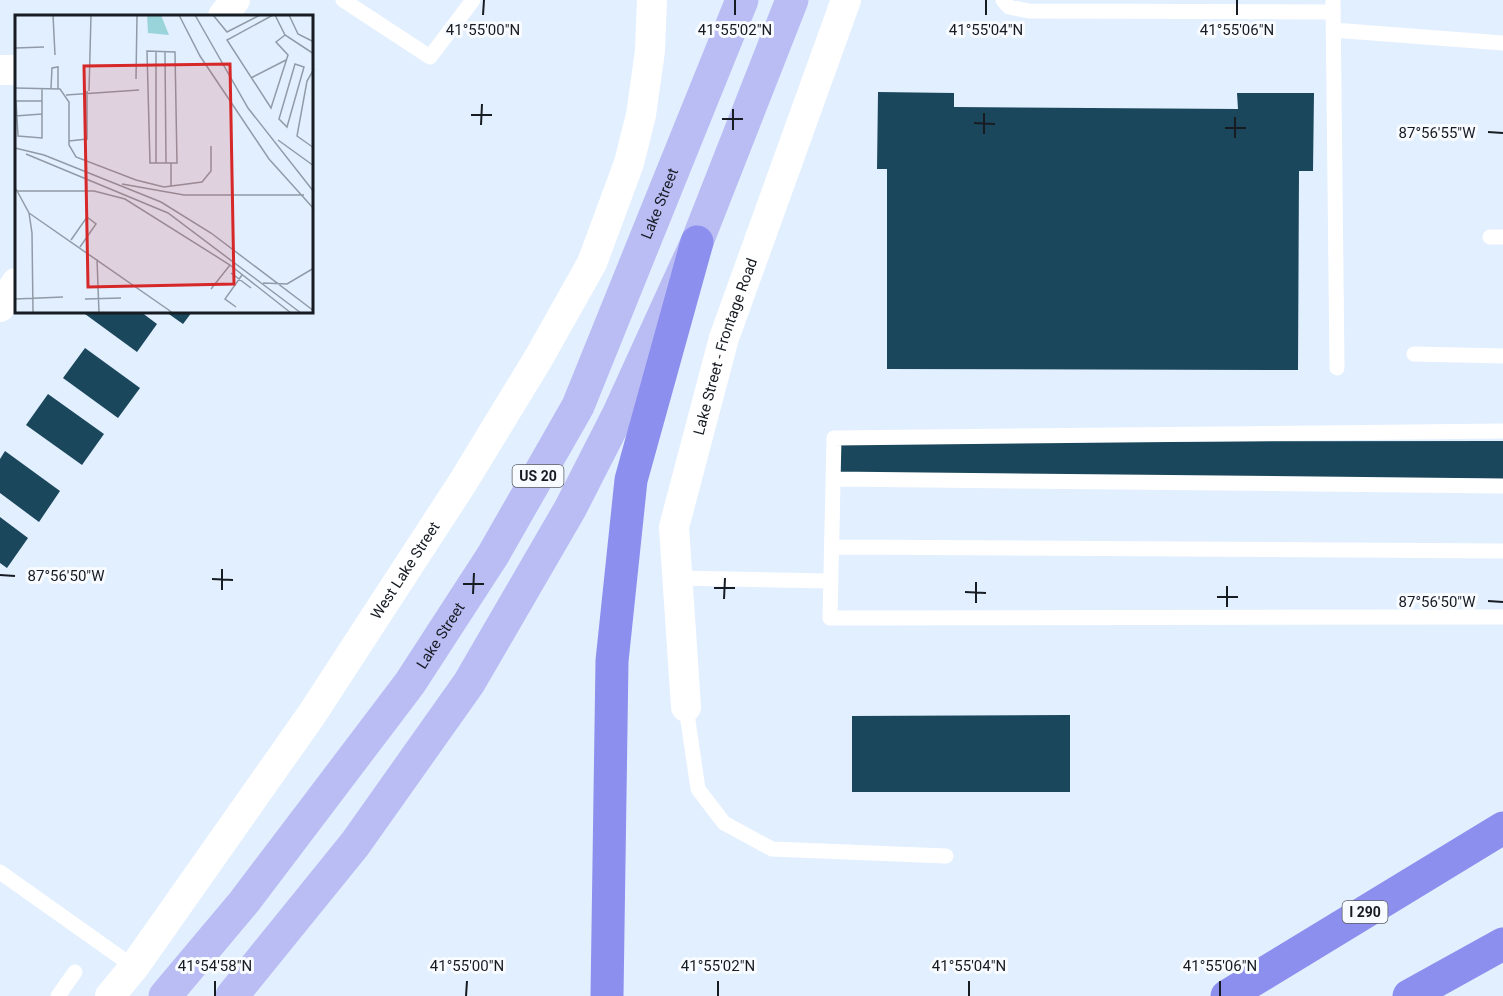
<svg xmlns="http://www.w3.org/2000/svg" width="1503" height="996" font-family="Roboto,sans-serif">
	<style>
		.building { fill: #1b475c }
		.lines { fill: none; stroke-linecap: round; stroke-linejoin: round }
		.lane { stroke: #fff; stroke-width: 15 }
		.street { stroke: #fff; stroke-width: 30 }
		.primary { stroke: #babcf4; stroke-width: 33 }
		.highway { stroke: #8c8fed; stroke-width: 33 }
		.ticks { fill: none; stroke: #171c23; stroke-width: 2 }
		.labels { text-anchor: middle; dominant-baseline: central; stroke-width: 6; stroke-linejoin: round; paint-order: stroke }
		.shield { fill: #f8fbff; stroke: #5a5f65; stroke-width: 1.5 }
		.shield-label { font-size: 14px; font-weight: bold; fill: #171c23 }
		.street-label { font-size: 15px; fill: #171c23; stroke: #f8fbff }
		.inset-road { fill: none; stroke: #919ba7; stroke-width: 1.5 }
		.view { fill: #d62828; fill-opacity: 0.15; stroke: #d62828; stroke-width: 3 }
		.inset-edge { fill: none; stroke: #171c23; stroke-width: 3 }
		.ticks-label { font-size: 15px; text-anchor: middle; fill: #171c23; stroke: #f8fbff; stroke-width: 6; stroke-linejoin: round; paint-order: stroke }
	</style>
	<rect width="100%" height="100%" fill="#e2efff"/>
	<path class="building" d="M878,92L954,93V107L1238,109L1237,93H1314L1313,171H1299L1298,370L887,369V169H877Z
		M87,312H141L157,324L137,352L85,314Z
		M166,312H192L183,324Z
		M85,348L140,388L118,418L63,378Z
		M48,394L104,434L82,465L26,425Z
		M1503,441V479L837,475V442Z
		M5,451L60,491L39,522L0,493V459Z
		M0,517L28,538L7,568L0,563Z
		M1070,715V792H852V716Z"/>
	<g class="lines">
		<path class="lane" d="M343,0L430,57L473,0
			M1003,0L1009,7L1029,11L1333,12
			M1333,0L1337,368
			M1333,30L1503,43
			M1490,237H1503
			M1414,354L1503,356
			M1503,431L834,438L830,618L1503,617
			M833,479L1503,486
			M832,547L1503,551
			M678,578L831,581
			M686,707L698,789L724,823L772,849L946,856
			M0,872L134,967
			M58,996L75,972"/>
		<g class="street">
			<path d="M223,16L235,0"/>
			<path d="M0,70H16"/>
			<path d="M0,307L16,283"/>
			<path id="s1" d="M686,707L674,527L724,338L846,0"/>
			<path id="s2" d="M110,996L134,967L312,714L463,482L538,359L592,263L629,163L641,115L650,51L652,0"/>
		</g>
		<g class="primary">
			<path id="s3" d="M165,996L244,902L410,683L493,555L578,406L742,0"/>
			<path d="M232,996L355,844L469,683L570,509L618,415L697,242L792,0"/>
		</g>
		<path class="highway" d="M607,996L612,661L631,480L697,242
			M1227,996L1503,828
			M1409,996L1503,944"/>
	</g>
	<path class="ticks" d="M483,15L484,0M735,15V0M986,15V0M1237,15V0M471,115H492M722,119H743M974,123L995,124M481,125L482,104M1225,128H1246M733,130V109M1488,132L1503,133M984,134V113M1235,138V117M0,575L15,576M212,579L233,580M463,584H484M714,588H735M222,590V569M965,592L986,593M473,594L474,573M1217,597H1238M724,599L725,578M1488,601L1503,602M976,603V582M1227,607V586M215,996V981M466,996L467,981M718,996V981M969,996V981M1220,996V981"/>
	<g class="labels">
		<g class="shield">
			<rect x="512.5" y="465" width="51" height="22" rx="4.5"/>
			<rect x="1342.5" y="901" width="45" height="22" rx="4.5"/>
		</g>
		<g class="shield-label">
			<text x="538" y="476">US 20</text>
			<text x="1365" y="912">I 290</text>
		</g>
		<g class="street-label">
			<text stroke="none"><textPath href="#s3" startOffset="940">Lake Street</textPath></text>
			<text stroke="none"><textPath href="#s1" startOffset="368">Lake Street - Frontage Road</textPath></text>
			<text stroke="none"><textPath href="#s2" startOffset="518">West Lake Street</textPath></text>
			<text stroke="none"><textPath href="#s3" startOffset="454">Lake Street</textPath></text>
		</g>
	</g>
	<g transform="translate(15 15)">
		<rect width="298" height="298" fill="#e2efff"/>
		<path d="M132,0H146L154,20L133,18Z" fill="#9ad4db"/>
		<path class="inset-road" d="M38,0L40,40M164,0L185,41L254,144L299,194M180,0L233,93L299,177M198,0L212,17L245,0M258,0L212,25L256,93L273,40L261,27L270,20M260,0L270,20L299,39M274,0L283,19L299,27M0,33L29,32M141,36V148M150,37L151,148M280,49L289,52L272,112L264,104ZM299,54L292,66L282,121L299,133M236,63L271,45M121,64L122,0M0,73L45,74L54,87V130L61,142L121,165L149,172L187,167L196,156V131M36,73L37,53L43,52V74M74,76L76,0M51,80L124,75M27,86H1L3,121L27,123V73M0,101L27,99M263,125L299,151M54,126L72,124V76M0,133L29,140L146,187L196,218L299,296M11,139L153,198L286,298M156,148H162L160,37L132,36L135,148H156V171M107,169L169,180H289M1,174L14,198L17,218L18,298M0,176H79L110,184L215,250L276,298M14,198L158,298M56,225L72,202L81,209L65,232M82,244L84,298M216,258L236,273M248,268L272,269L299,253M196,274L215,250M0,284L48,282M70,284L106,283M221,292L210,284L227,260"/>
		<path class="view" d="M215,49L219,269L73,272L69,51Z"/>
		<rect width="298" height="298" class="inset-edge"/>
	</g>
	<g class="ticks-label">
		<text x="483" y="35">41°55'00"N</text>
		<text x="735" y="35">41°55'02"N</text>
		<text x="986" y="35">41°55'04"N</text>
		<text x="1237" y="35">41°55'06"N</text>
		<text x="1437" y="138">87°56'55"W</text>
		<text x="66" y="581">87°56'50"W</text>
		<text x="1437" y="607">87°56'50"W</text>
		<text x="215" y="971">41°54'58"N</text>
		<text x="467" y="971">41°55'00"N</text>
		<text x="718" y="971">41°55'02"N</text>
		<text x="969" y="971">41°55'04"N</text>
		<text x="1220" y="971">41°55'06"N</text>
	</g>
</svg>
